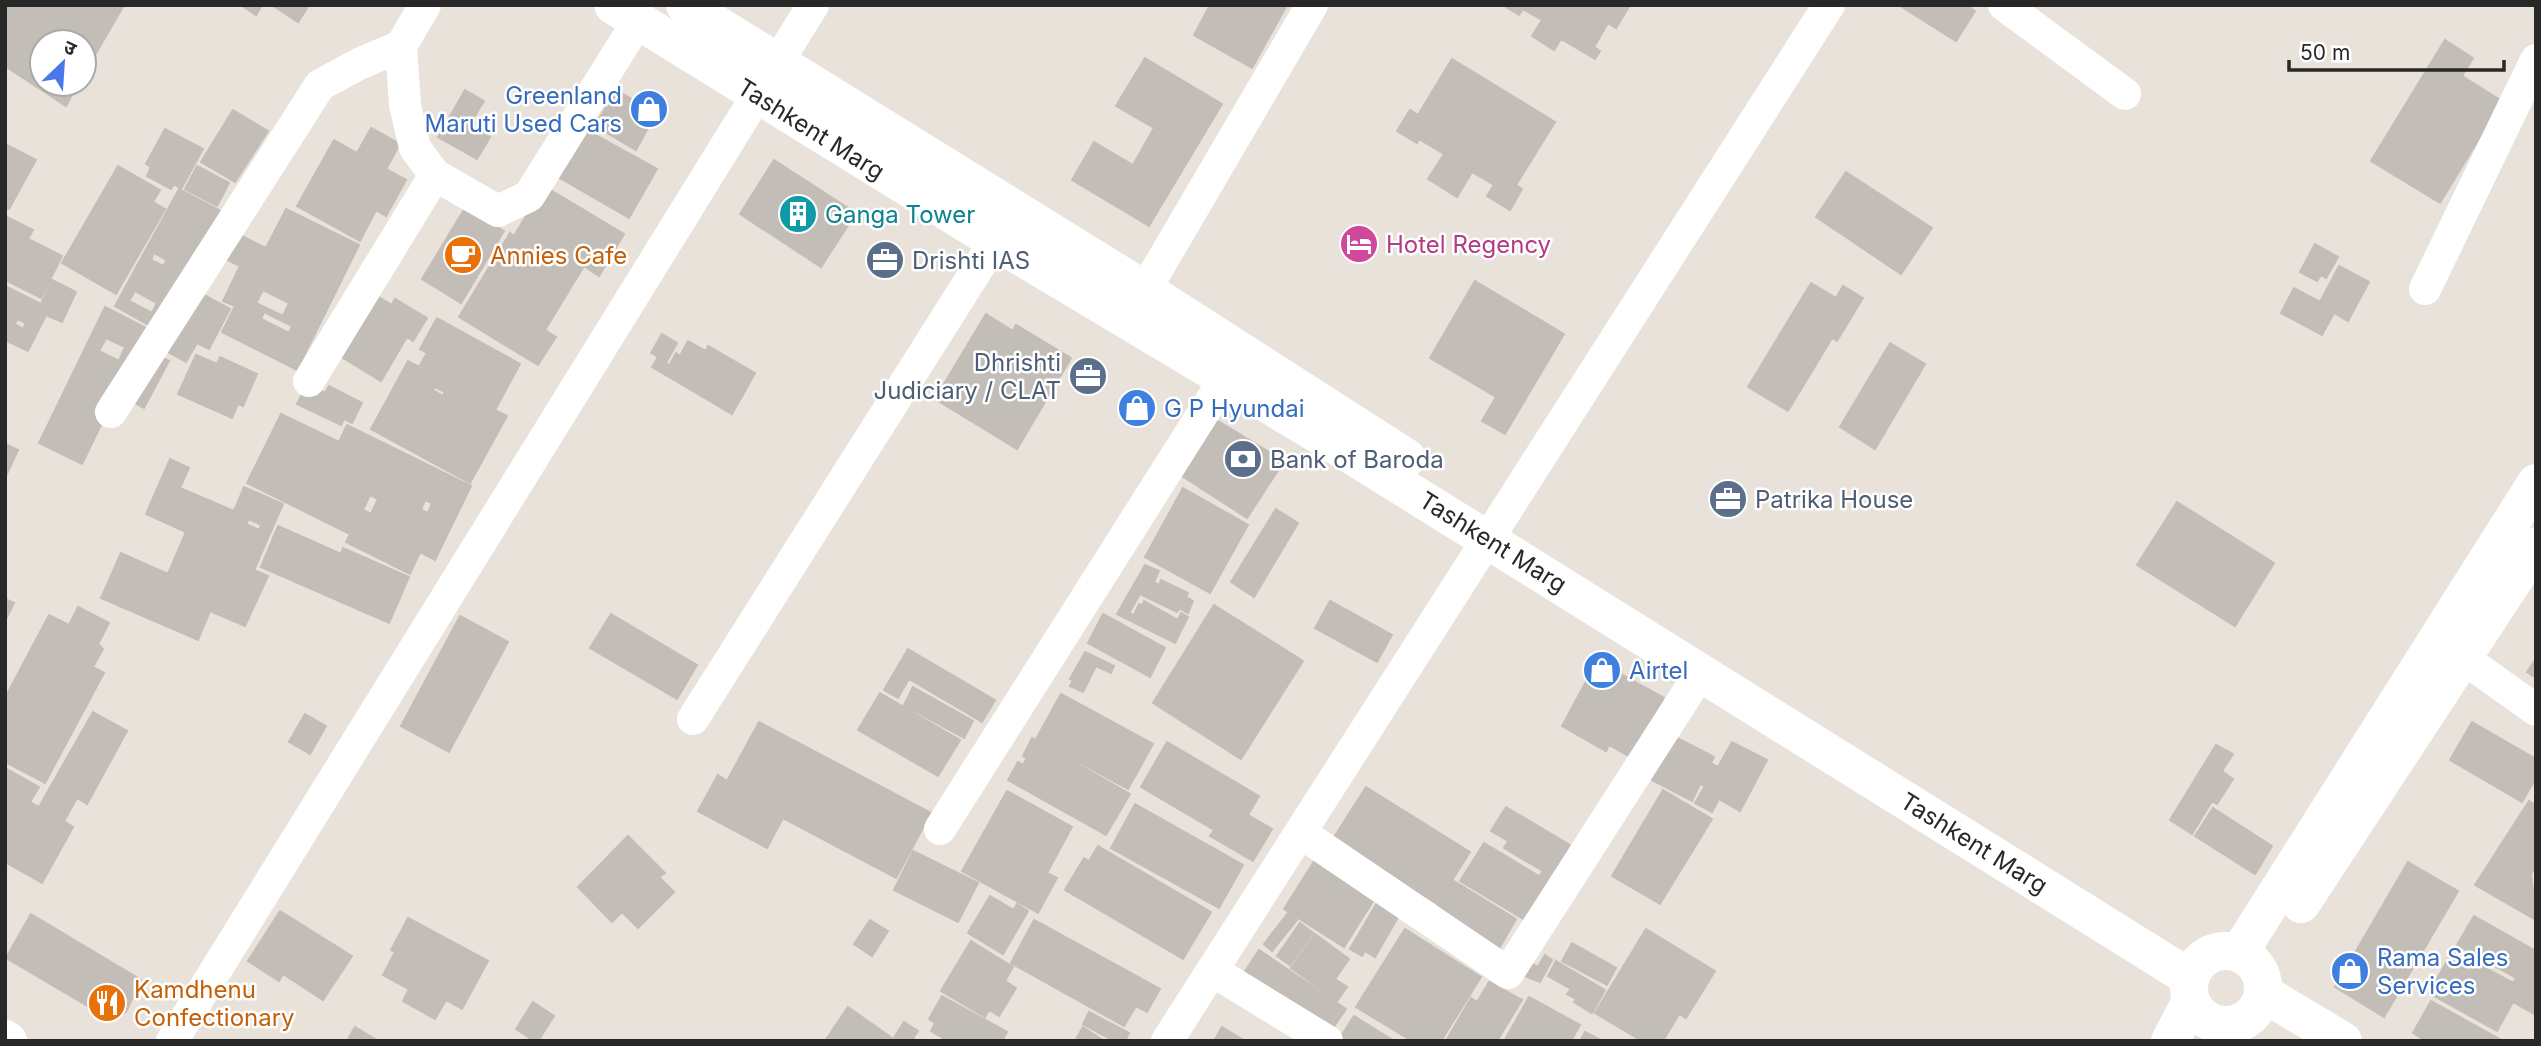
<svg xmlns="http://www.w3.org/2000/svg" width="2541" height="1046" font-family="Inter,'Noto Sans Devanagari',sans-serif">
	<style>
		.building { fill: #c2bdb7; stroke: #c4bdb5; stroke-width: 2; fill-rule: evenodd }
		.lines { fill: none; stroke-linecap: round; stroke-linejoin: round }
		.minor { stroke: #fff; stroke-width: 32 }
		.tertiary { stroke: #fff; stroke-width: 38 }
		.labels { text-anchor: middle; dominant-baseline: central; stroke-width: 5; stroke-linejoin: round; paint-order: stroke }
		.shop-label { font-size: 24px; fill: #366cbe; stroke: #fff; text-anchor: start }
		.street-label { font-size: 24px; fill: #282828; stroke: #fff }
		.culture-label { font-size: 24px; fill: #0d838f; stroke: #fff; text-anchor: start }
		.hotel-label { font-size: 24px; fill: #b23c85; stroke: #fff; text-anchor: start }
		.food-label { font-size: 24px; fill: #c56008; stroke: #fff; text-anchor: start }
		.service-label { font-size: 24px; fill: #4e5e75; stroke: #fff; text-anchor: start }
	</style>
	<rect width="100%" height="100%" fill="#e9e2db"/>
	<path class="building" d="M5,5H124L84,74V42H42V84H78L66,106L5,66Z
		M241,5H262L256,15Z
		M272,5H309L298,22Z
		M1210,5H1287L1252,68L1194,35Z
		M1507,5H1630L1616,28L1608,23L1594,47L1600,51L1595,59L1561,39L1554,50L1532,36L1542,20L1523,9L1519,15L1506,7Z
		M1899,5H1966L1975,11L1956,41Z
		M2445,40L2473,58L2462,76L2502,101L2440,203L2371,161Z
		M1145,58L1222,104L1149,226L1072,180L1094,142L1133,165L1154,128L1116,106Z
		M1452,59L1555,122L1516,185L1522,189L1510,210L1487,196L1494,185L1472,172L1457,197L1428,179L1444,154L1419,139L1417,143L1397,131L1410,110L1418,115Z
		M465,90L484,101L469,125L490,137L477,159L438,137Z
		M616,90L656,113L636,150L595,126Z
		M233,110L268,131L235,182L201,162Z
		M371,128L400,144L386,169L406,180L386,216L376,210L360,241L297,206L334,140L357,153Z
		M165,129L203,149L181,189L174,184L171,189L147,176L151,167L146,164Z
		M585,129L657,169L629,218L558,177Z
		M5,144L36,160L9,209L5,207Z
		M774,160L856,213L821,267L740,214Z
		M118,166L160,190L153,202L165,209L116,294L62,263Z
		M197,166L229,183L217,206L185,189Z
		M1846,172L1932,228L1901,274L1816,217Z
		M544,186L624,234L599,276L584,266L545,330L556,337L538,365L459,317L510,233L514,236Z
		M179,189L224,213L154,328L115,306ZM154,253L167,260L163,266L151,260ZM135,291L157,303L152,313L129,301Z
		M465,208L504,231L461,303L422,279Z
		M286,209L359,245L297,370L222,332L235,306L223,301L240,266L220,256L232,231L266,248ZM263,290L289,303L283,316L256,303ZM264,312L292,326L289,333L261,319Z
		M5,216L33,230L28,239L62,256L41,298L5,280Z
		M2315,244L2338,257L2326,278L2321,275L2317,281L2300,272Z
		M2339,266L2369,282L2348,321L2334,313L2322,335L2281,313L2294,288L2320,302Z
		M52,280L76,292L62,322L46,315L28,351L5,340V286L41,304ZM17,319L26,323L23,329L15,324Z
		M1475,281L1564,334L1505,434L1482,421L1496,397L1430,358Z
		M1811,283L1836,298L1843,286L1863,298L1837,341L1832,338L1788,411L1748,387Z
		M183,284L230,309L209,349L197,343L186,362L159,347Z
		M377,296L392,305L395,299L427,318L413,341L407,337L381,381L335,353Z
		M105,307L148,329L82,464L39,443ZM106,338L125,347L119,361L99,351Z
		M986,314L1013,331L1016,325L1071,358L1017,449L935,399Z
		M437,318L520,364L495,410L507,416L470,483L371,429L408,361L419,367L427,353L420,349ZM435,387L445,392L443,396L433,390Z
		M662,334L677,343L666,363L669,366L676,353L680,356L688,341L706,351L708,346L755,373L732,414L652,367L658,357L651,353Z
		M1890,343L1925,364L1875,449L1840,427Z
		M144,348L169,361L144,408L120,395Z
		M196,355L217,364L220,357L257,374L243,406L238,404L232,418L178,394Z
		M307,384L325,393L329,386L362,403L352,423L344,419L341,425L297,404Z
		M281,414L339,442L347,425L471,486L435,560L420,552L410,574L346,542L350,534L247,483ZM370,495L378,499L371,514L363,510ZM425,500L432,503L428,513L421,510Z
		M1218,421L1284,461L1247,518L1182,476Z
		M5,444L18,450L5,478Z
		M170,459L189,468L180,488L234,511L244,487L283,504L254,570L268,576L245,626L210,611L198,640L101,598L121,553L168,574L186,532L146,514Z
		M1183,488L1248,525L1210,593L1145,557Z
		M2177,502L2274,563L2235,626L2137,565Z
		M1276,509L1298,523L1254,597L1231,582Z
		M249,519L261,525L259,530L246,524Z
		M278,526L341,554L343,548L409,577L389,623L261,567Z
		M1145,565L1159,571L1154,582L1159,585L1161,580L1188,593L1186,597L1193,601L1188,613L1179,608L1177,612L1140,594L1129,613L1134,615L1139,604L1143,605L1144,601L1178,620L1181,613L1188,617L1175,643L1117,614Z
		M5,599L14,603L5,621Z
		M1330,601L1392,635L1377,662L1315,628Z
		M1214,605L1303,661L1241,759L1153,703Z
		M78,607L109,623L98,644L103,649L93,667L104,673L45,783L5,762V698L49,615L69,625Z
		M611,614L697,665L677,699L590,648Z
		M1103,614L1165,648L1150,677L1088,643Z
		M460,616L508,642L449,752L401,726Z
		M908,649L995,700L982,722L909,679L898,698L884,690Z
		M1085,652L1114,666L1111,673L1096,666L1083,692L1070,686L1073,680L1070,679Z
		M2536,659V678L2527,672Z
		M1597,661L1664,698L1652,719L1663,724L1641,763L1609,745L1606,751L1562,726Z
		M913,687L973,721L964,738L904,705Z
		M880,693L960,740L938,776L858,730Z
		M1061,694L1153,744L1128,789L1036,739Z
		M93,712L127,731L87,804L77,798L64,821L73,827L42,883L5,862V768L39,787L30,802L39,807Z
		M305,714L326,726L310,754L289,742Z
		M759,722L931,813L896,878L783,818L767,848L698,811L718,775L727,781Z
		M2472,722L2536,759V778L2522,802L2450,760Z
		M1675,737L1714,757L1711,763L1718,767L1732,742L1767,760L1740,811L1719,799L1712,812L1695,803L1705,786L1700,784L1692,801L1652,780Z
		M1032,738L1130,794L1106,835L1008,780L1018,762L1023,765L1027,758L1023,756Z
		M1167,742L1259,796L1248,815L1272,829L1253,861L1210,836L1214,830L1141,787Z
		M2216,745L2233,754L2222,771L2233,779L2217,804L2212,801L2192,834L2170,820Z
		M1366,787L1470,852L1437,904L1333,839Z
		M1663,790L1712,819L1660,904L1612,876Z
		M1007,791L1072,827L1047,873L1057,878L1038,913L962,871Z
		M2529,801L2536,805V866L2531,874L2536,920L2475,885Z
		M1135,804L1243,865L1219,908L1111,848Z
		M1506,807L1575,848L1530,923L1460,881L1484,843L1539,876L1543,871L1504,848L1508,841L1491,831Z
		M2213,808L2272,846L2255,874L2195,836Z
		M628,836L665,873L659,877L674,892L638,928L622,912L612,922L578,887Z
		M1098,846L1211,912L1183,959L1065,890L1084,858L1089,861Z
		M913,851L978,883L958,922L894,890Z
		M1315,860L1375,898L1344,947L1284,909Z
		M2408,862L2458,891L2384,1017L2335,987Z
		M1454,881L1516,919L1497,952L1434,911Z
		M990,896L1014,910L1017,904L1028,911L1003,954L968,933Z
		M1378,901L1389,907L1388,911L1398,917L1375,957L1365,951L1362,956L1350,949Z
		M280,911L352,956L323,1000L283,974L279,981L248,961Z
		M1288,913L1297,920L1272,951L1264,944Z
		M31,914L141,980L126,1012L108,1018L6,958Z
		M2474,916L2536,951V1015L2513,1002L2497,1031L2429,993L2453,950L2513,983L2516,978L2457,945Z
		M408,918L488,961L462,1009L446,1000L435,1019L403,1001L409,989L383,975L395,952L391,950Z
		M870,920L888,931L872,956L854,944Z
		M1034,920L1160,989L1147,1012L1136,1006L1124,1026L1011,963Z
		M1300,923L1313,933L1290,965L1277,956Z
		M1405,929L1481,977L1441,1041H1412L1356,1007Z
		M1646,929L1715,971L1686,1018L1679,1014L1663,1041H1642L1595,1013Z
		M1315,934L1349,959L1335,979L1347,987L1337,1001L1291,968Z
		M971,941L1013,967L1005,981L1016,988L999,1016L989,1010L985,1017L941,991Z
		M1572,943L1616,968L1607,985L1562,961Z
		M1259,950L1346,1009L1330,1032L1244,973Z
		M1545,955L1552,960L1540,982L1525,976L1532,964L1538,967Z
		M1556,961L1605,990L1592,1013L1574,1002L1576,999L1567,994L1571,989L1548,976Z
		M1489,982L1522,1000L1497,1041H1446L1471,998L1477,1002Z
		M942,996L1007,1032L1002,1041H948L931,1031L935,1023L929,1019Z
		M1529,997L1580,1025L1571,1041H1511L1506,1038Z
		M2431,1001L2503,1041H2426L2413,1033Z
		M533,1002L554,1016L538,1041H534L516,1029Z
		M848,1007L892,1038L890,1041H825Z
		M1089,1012L1129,1033L1125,1041H1114L1083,1024Z
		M1354,1016L1394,1041H1338Z
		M904,1022L918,1031L913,1038L917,1041H892Z
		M355,1027L378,1041H347Z
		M1083,1027L1104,1041H1075Z
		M1222,1027L1245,1041H1214Z
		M1585,1032L1602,1041H1580Z"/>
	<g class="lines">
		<path class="minor" d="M425,5L401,46L405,105L415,148L435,175
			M2004,5L2125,94
			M2425,289L2536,60
			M1145,290L1312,5
			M309,381L435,175L498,211L529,196L638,21
			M111,412L320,85L359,64L401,46
			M2463,658L2536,710
			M693,719L995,241
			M940,829L1226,377
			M1301,833L1508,973L1701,672
			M1213,971L1327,1041
			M172,1041L813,5
			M1167,1041L1829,5"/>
		<path class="tertiary" d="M613,5L995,241L1316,433L2190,978
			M685,5L1145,290L1407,458
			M2301,904L2536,546
			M2189 988a37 37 0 1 1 74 0a37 37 0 1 1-74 0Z
			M2239,953L2536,483
			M2263,993L2343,1041
			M5,1039L8,1041
			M2170,1041L2191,1001"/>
	</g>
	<defs>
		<symbol id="shop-disc" viewBox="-11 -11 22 22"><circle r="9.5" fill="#3f7fe0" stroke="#fff"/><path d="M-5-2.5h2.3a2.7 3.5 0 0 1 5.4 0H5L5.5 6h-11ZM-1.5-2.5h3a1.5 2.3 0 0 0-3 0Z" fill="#fff"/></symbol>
		<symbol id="building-disc" viewBox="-11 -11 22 22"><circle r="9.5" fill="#0f9aa8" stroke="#fff"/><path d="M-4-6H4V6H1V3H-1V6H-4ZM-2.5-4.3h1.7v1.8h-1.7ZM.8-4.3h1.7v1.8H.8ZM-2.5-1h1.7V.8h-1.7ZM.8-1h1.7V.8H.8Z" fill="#fff"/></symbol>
		<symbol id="hotel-disc" viewBox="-11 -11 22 22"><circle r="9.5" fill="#d1479c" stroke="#fff"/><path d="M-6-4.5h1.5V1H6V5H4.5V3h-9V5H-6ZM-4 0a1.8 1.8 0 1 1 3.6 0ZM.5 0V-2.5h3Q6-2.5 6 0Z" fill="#fff"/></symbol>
		<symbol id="cafe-disc" viewBox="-11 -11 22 22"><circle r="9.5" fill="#e8710a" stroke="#fff"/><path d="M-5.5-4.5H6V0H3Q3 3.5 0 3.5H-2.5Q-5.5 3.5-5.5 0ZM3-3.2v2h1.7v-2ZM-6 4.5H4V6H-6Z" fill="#fff"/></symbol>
		<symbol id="office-disc" viewBox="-11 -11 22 22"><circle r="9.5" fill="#5c6f8a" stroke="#fff"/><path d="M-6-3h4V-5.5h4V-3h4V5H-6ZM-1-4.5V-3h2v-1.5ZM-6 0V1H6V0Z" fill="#fff"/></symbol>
		<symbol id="bank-disc" viewBox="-11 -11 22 22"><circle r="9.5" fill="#5c6f8a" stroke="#fff"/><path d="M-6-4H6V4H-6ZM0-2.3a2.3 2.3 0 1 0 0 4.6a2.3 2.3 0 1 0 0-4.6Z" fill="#fff"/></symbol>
		<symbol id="restaurant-disc" viewBox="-11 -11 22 22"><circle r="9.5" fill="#e8710a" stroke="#fff"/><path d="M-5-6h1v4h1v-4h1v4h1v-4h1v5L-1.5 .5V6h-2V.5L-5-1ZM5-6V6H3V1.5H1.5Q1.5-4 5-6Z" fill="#fff"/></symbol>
	</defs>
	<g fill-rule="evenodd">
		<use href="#shop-disc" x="627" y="87" width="44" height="44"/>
		<use href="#building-disc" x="776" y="192" width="44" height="44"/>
		<use href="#hotel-disc" x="1337" y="222" width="44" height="44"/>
		<use href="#cafe-disc" x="441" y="233" width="44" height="44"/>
		<use href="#office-disc" x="863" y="238" width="44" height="44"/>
		<use href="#office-disc" x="1066" y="354" width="44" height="44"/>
		<use href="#shop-disc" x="1115" y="386" width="44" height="44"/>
		<use href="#bank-disc" x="1221" y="437" width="44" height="44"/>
		<use href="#office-disc" x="1706" y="477" width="44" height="44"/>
		<use href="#shop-disc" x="1580" y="648" width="44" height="44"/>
		<use href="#shop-disc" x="2328" y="949" width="44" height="44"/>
		<use href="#restaurant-disc" x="85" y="981" width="44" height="44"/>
	</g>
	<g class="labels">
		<g class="shop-label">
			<text x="622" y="95" text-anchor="end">Greenland<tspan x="622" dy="28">Maruti Used Cars</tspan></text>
			<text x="1164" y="408">G P Hyundai</text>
			<text x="1629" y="670">Airtel</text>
			<text x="2377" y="957">Rama Sales<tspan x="2377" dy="28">Services</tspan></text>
		</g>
		<g class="street-label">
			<text transform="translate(811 129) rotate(32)">Tashkent Marg</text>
			<text transform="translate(1493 542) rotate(32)">Tashkent Marg</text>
			<text transform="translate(1974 843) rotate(32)">Tashkent Marg</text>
		</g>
		<g class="culture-label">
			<text x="825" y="214">Ganga Tower</text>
		</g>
		<g class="hotel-label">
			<text x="1386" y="244">Hotel Regency</text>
		</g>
		<g class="food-label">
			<text x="490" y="255">Annies Cafe</text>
			<text x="134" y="989">Kamdhenu<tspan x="134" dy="28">Confectionary</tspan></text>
		</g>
		<g class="service-label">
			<text x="912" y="260">Drishti IAS</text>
			<text x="1061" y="362" text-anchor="end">Dhrishti<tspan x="1061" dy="28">Judiciary / CLAT</tspan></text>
			<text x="1270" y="459">Bank of Baroda</text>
			<text x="1755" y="499">Patrika House</text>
		</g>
	</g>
	<rect width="2541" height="1046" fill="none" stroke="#282828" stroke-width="14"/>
	<g transform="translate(63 63) rotate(25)"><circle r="33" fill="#ffffff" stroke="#a9a9a9" stroke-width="2"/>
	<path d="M0-5L12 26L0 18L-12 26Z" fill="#4877e9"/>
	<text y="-10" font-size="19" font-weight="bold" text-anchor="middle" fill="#282828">उ</text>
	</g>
	<path d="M2289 60v10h215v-10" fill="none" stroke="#282828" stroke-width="3.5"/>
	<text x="2300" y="60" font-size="21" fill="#282828" stroke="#ffffff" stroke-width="5" paint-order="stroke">50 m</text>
</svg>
